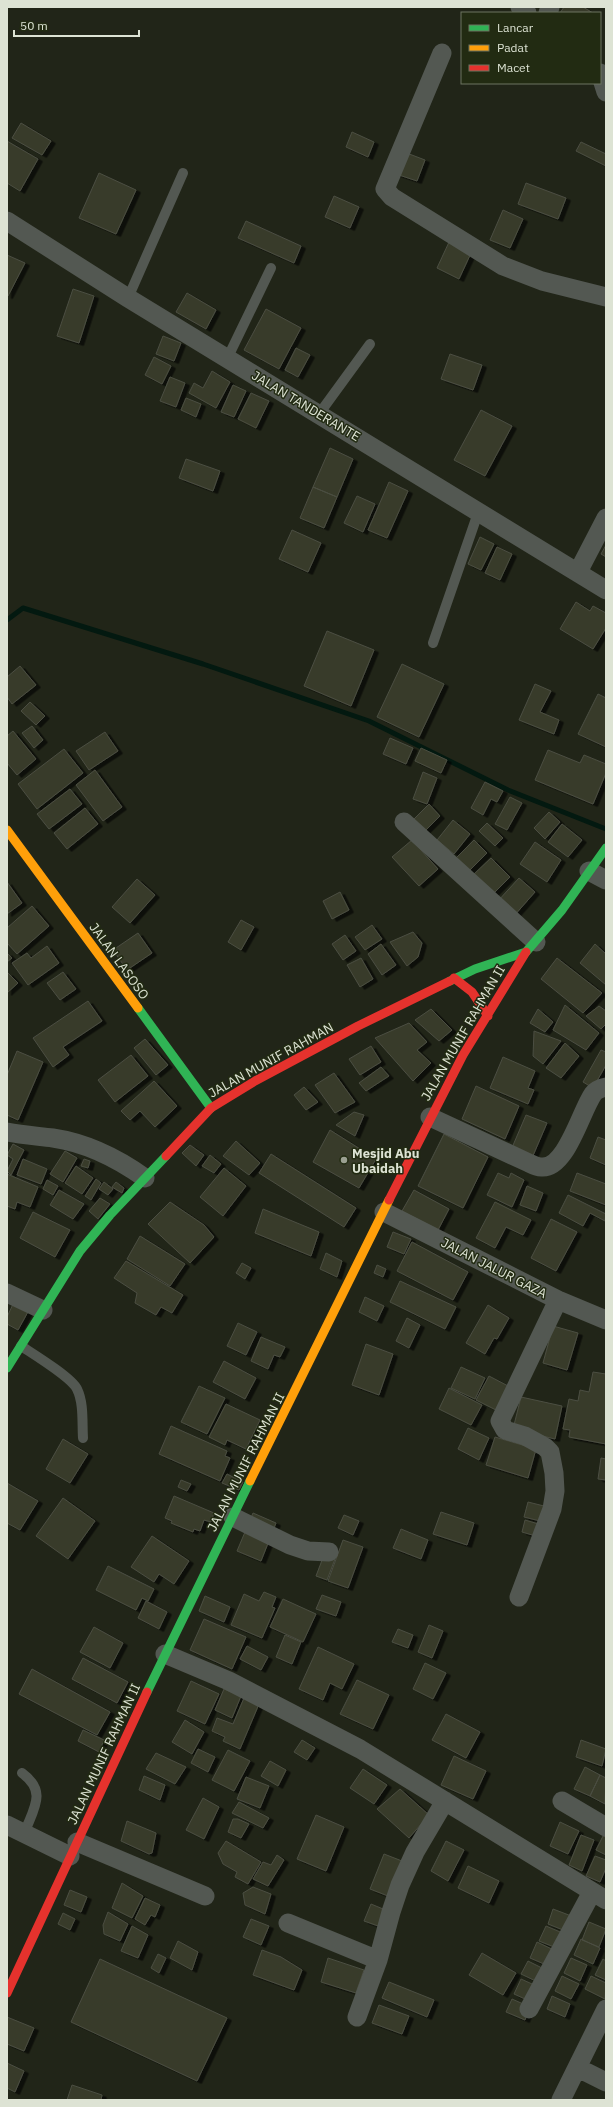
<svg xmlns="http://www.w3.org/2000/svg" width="613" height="2107" font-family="'IBM Plex Sans',sans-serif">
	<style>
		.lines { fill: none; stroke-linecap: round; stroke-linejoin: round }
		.stream { stroke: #031910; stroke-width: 5 }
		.building { fill: #393b2a; stroke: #4b4e42; filter: url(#shadow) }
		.lane { stroke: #535852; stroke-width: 10 }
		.street { stroke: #535852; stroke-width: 19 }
		.fast { stroke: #30b455; stroke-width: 9 }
		.slow { stroke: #ff9f0a; stroke-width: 9 }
		.jam { stroke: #e5322d; stroke-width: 9 }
		.poi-dot { fill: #9ba092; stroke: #222b12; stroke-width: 1.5 }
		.labels { text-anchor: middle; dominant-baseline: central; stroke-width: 3; stroke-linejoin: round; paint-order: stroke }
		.street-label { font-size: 13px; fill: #dde3d4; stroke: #222b12 }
		.poi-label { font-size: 13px; font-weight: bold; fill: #dde3d4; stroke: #222b12; text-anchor: start }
	</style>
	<defs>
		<filter id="shadow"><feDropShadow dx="4.5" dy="2.5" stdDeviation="0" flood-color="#0009"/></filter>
	</defs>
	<rect width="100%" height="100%" fill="#212518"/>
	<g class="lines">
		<path class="stream" d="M7,620L23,608L203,664L369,721L508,790L606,829"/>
	</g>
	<path class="building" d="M564,7H583L593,13H560Z
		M21,123L51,141L42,155L12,138Z
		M352,132L374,142L368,157L346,147Z
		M7,141L38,159L20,191L7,183Z
		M581,142L606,154V166L576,151Z
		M404,152L425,160L417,181L396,174Z
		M99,173L136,190L116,234L79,218Z
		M526,183L566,198L558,219L518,204Z
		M334,196L359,207L350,228L325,217Z
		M503,210L523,219L510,248L490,240Z
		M246,221L301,246L294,263L238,238Z
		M450,240L472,251L459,279L437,268Z
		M7,255L25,263L8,296H7Z
		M73,289L94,296L79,343L57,336Z
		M187,293L216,310L206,329L176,312Z
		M266,309L301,328L279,369L244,350Z
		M163,336L181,343L174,361L156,354Z
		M296,348L310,355L298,377L285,370Z
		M450,354L482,365L473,390L441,379Z
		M154,357L171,366L162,384L145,375Z
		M212,371L230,382L216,408L189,393L194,383L203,388Z
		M170,377L185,383L176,407L160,401Z
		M233,385L246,391L234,417L221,412Z
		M251,393L269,401L256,428L238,419Z
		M186,398L201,404L196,417L181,410Z
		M481,410L512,426L485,476L454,460Z
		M330,448L353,459L337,497L313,487Z
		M186,459L220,471L213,491L179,478Z
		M389,482L408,491L387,538L368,530Z
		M313,487L337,497L324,528L300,518Z
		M357,496L375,504L363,532L344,523Z
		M292,530L321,543L308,572L279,559Z
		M480,537L494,544L481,570L468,564Z
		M606,545V557L601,554Z
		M497,547L512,554L500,580L485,573Z
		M576,602L590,611L593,606L606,613V628L593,649L560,629Z
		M327,631L374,650L351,706L304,686Z
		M402,664L444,684L419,737L377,717Z
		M20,666L36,685L12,704L7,697V677Z
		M535,684L551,691L540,712L559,720L554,734L519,720Z
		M598,694L606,698V747L578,734Z
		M30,702L45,716L36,725L21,711Z
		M32,726L43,740L34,748L22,733Z
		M13,731L36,759L17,775L7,763V736Z
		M105,732L118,751L89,770L76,751Z
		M390,738L413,748L406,764L383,754Z
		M421,748L447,760L441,773L415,761Z
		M64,749L83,773L37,809L18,784Z
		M548,750L580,763L584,755L606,764V773L593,804L535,780Z
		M95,770L122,807L103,821L76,785Z
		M423,772L437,778L427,804L413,799Z
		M485,782L503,791L497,802L491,799L483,815L471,808Z
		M70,789L82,804L49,829L37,814Z
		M510,797L522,803L507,830L495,824Z
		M429,804L440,816L425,831L414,819Z
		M85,808L98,824L67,849L54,833Z
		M549,812L560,822L545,839L534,828Z
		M453,820L470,834L454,854L437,840Z
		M487,823L503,838L495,846L479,831Z
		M562,824L582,840L568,857L548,842Z
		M412,840L438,869L419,886L392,857Z
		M474,840L487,853L469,871L456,858Z
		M535,842L561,860L547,882L520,864Z
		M491,858L510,877L492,895L473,875Z
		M519,878L535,892L513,917L497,902Z
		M137,879L155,895L130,923L112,907Z
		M7,882L22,903L7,914Z
		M340,892L349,910L332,919L323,901Z
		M32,906L49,926L17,954L7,943V928Z
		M241,920L254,927L241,950L228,942Z
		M372,925L382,939L365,950L355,937Z
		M413,932L422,943L418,957L407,966L390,942Z
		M138,933L152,953L127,970L113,950Z
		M345,935L356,951L343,960L332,944Z
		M381,944L396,965L382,975L368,954Z
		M595,944L606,954V985L580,963Z
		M47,946L59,963L28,985L12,963L27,953L31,958Z
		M7,953L12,958L7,962Z
		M361,958L373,979L360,987L347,965Z
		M557,958L602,993L583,1013L541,979Z
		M63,972L76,989L60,1000L47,983Z
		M8,973L18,983L7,993V975Z
		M88,1001L102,1021L63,1047L69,1055L53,1067L33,1038Z
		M565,1005L599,1033L586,1050L553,1030Z
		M599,1006L606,1011V1024L601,1029L586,1016Z
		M431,1009L452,1030L439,1041L415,1020Z
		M538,1009L553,1022L545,1032L530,1023Z
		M409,1023L427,1042L417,1050L431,1063L413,1081L375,1038Z
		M534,1031L561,1041L543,1064L533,1056Z
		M145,1039L168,1065L156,1075L134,1048Z
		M565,1043L579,1056L561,1078L546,1068Z
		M371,1046L381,1062L360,1075L349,1059Z
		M601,1050L606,1052V1065L593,1088L583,1082Z
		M17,1051L43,1062L18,1120L7,1115V1075Z
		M131,1055L148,1076L115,1102L98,1080Z
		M503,1057L535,1071L528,1088L534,1090L528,1104L490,1088Z
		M381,1067L389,1076L366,1091L359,1083Z
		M334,1073L355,1102L335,1113L315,1085Z
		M154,1081L177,1106L155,1127L140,1111L130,1120L121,1111Z
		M476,1086L519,1106L505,1139L462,1119Z
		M304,1087L318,1102L306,1110L294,1095Z
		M354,1112L364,1115L355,1136L336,1125Z
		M526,1115L547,1123L532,1158L511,1150Z
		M330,1130L376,1159L359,1188L313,1162Z
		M444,1134L488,1157L463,1208L418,1186Z
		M598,1137L606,1140V1165L590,1158Z
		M236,1141L260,1163L249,1175L223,1156Z
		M13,1144L24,1150L11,1175L7,1171L13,1159L7,1155Z
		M190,1145L204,1155L196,1166L182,1153Z
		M65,1151L77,1158L63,1182L50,1174Z
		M271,1154L356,1208L344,1227L259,1173Z
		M210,1155L221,1164L214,1173L202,1166Z
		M23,1159L47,1169L41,1184L17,1175Z
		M84,1159L90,1161L88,1168L81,1166Z
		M76,1166L93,1178L82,1194L65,1183Z
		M224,1168L246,1186L223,1216L200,1197Z
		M498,1173L509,1178L511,1173L524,1180L512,1207L487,1195Z
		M577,1173L606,1184V1205L570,1191Z
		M7,1174L38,1187L30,1207L17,1202L15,1209L7,1206Z
		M96,1179L101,1183L91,1200L85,1196Z
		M47,1180L58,1186L53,1195L43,1189Z
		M104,1182L113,1189L108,1195L99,1189Z
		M116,1182L124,1188L122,1193L112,1187Z
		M527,1186L543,1193L536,1211L520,1205Z
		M59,1190L84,1204L73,1219L50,1205Z
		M414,1190L449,1209L438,1230L402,1211Z
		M568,1195L606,1214L605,1221L590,1213L583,1226L559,1213Z
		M100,1198L110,1204L98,1219L89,1211Z
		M170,1202L204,1225L214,1237L190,1263L148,1224Z
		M495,1202L531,1220L523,1235L506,1227L495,1248L476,1238Z
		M263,1209L319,1232L311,1256L255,1233Z
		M33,1212L70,1230L55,1257L20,1238Z
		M551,1219L577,1232L556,1271L531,1258Z
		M393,1232L411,1239L404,1254L387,1247Z
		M140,1236L185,1264L170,1286L127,1259Z
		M412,1242L468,1272L453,1300L397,1271Z
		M326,1253L342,1261L337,1277L320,1269Z
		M126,1261L183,1295L172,1313L161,1307L156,1315L135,1303L137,1293L114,1278Z
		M242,1263L251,1268L245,1279L236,1273Z
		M377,1265L386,1269L383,1277L374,1273Z
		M400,1281L456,1307L445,1329L390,1302Z
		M365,1297L384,1306L377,1321L359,1312Z
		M14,1302L29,1310L18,1330L7,1324V1317Z
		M488,1305L509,1318L497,1339L494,1338L485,1354L466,1343Z
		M407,1318L420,1325L409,1348L396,1341Z
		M238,1323L257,1332L246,1355L227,1346Z
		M553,1326L578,1333L567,1370L543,1363Z
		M261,1337L285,1347L280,1357L274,1355L268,1369L251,1361Z
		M366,1344L393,1354L379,1395L352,1385Z
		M224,1361L256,1378L245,1399L213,1382Z
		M461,1367L485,1378L475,1399L451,1388Z
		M593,1372L606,1374V1444L569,1437L570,1430L563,1429L569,1399L578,1401L580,1390L589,1392Z
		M489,1376L510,1387L498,1411L476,1400Z
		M199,1386L225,1398L207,1434L181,1422Z
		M449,1388L482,1405L471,1425L439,1409Z
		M521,1397L562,1406L555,1439L513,1429Z
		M226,1404L260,1420L246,1449L227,1440L225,1445L209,1437Z
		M171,1426L227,1451L225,1456L230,1458L220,1481L159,1454Z
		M468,1428L489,1438L479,1460L458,1449Z
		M495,1437L536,1449L528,1478L486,1465Z
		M63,1439L88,1454L70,1483L46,1469Z
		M601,1458L606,1459V1480L598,1479Z
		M227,1474L243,1482L239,1490L222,1483Z
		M181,1480L191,1484L187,1491L178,1487Z
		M7,1483L38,1501L20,1530L7,1523Z
		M174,1496L214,1513L211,1522L204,1520L200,1531L194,1529L193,1532L171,1523L172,1521L165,1518Z
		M63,1498L95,1521L68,1559L36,1536Z
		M528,1502L552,1508L548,1523L524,1517Z
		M441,1512L474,1523L467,1545L433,1534Z
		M253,1513L276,1523L261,1561L237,1551Z
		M344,1515L359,1521L353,1535L338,1528Z
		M525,1520L542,1525L539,1537L522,1532Z
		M401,1529L428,1540L421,1559L393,1548Z
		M152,1536L189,1561L174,1584L159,1574L154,1582L131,1567Z
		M343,1540L363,1547L348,1588L328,1581Z
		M324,1555L335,1559L327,1580L316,1576Z
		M108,1566L154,1589L148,1601L142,1598L136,1610L96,1590Z
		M264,1592L276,1597L272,1607L275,1608L262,1638L231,1625L244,1594L259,1601Z
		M322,1595L341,1602L336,1616L316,1609Z
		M205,1596L230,1607L224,1622L199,1611Z
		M283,1599L316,1614L303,1642L270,1627Z
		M146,1601L167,1612L159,1629L138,1618Z
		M204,1619L246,1637L232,1669L190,1650Z
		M429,1625L443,1631L432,1658L418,1652Z
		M94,1627L123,1643L110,1668L80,1652Z
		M398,1629L413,1635L408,1648L392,1642Z
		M285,1635L301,1642L292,1664L276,1657Z
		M247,1646L268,1657L261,1670L240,1659Z
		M318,1647L354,1664L342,1689L330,1683L323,1700L299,1689Z
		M83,1658L128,1682L117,1703L72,1679Z
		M425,1663L446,1673L433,1699L413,1689Z
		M32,1669L110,1712L97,1735L19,1694Z
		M357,1680L389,1695L373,1729L340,1714Z
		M191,1681L219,1694L205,1724L177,1711Z
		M224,1689L241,1696L232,1718L215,1710Z
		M244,1698L259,1704L240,1749L223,1741L225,1737L212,1731L217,1718L233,1724Z
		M446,1714L480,1732L466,1758L432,1740Z
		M185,1720L204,1732L192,1754L172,1742Z
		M83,1730L104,1740L99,1752L78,1741Z
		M302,1740L315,1748L307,1760L294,1752Z
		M581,1740L606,1749L602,1766L576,1757Z
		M198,1749L215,1757L208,1772L191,1763Z
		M228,1750L250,1761L234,1791L212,1780Z
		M156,1753L186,1767L175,1784L146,1769Z
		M454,1756L486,1771L473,1799L441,1785Z
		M270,1761L286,1770L278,1786L261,1776Z
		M585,1767L600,1775L590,1796L574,1789Z
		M363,1769L387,1785L374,1804L350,1788Z
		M600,1775L606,1778L605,1804L590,1796Z
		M144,1776L165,1785L160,1800L139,1790Z
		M246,1777L269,1786L260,1808L237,1799Z
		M400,1789L429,1815L409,1838L377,1809Z
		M203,1798L219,1807L204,1839L186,1830Z
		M239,1802L269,1818L263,1828L232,1813Z
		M316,1815L344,1827L326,1871L297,1859Z
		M233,1819H238L249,1824L241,1838L228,1832Z
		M127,1821L156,1833L152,1853L149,1854L121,1841Z
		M560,1822L579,1831L568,1854L550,1846Z
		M581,1835L594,1840L582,1871L569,1865Z
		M603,1836L606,1837V1855L596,1850Z
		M226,1841L261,1862L248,1884L235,1877L237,1872L223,1864L218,1853Z
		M446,1841L464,1850L448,1881L431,1871Z
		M384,1854L402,1861L388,1896L370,1889Z
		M277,1855L284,1860L268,1886L253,1879L263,1862L271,1865Z
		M595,1856L606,1860V1868L600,1882L586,1876Z
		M468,1866L499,1881L489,1903L458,1888Z
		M122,1883L143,1896L132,1918L112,1908Z
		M253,1887L271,1894L265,1914L245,1905L243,1893Z
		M70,1890L87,1897L81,1912L64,1905Z
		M145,1898L160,1905L155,1917L151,1915L145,1925L135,1919Z
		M371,1904L388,1911L381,1927L364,1921Z
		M553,1909L574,1917L568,1932L548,1924Z
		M108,1912L128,1924L120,1941L104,1934L103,1925Z
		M63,1913L75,1919L70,1930L58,1924Z
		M251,1919L269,1926L261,1945L243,1937Z
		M589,1922L606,1929L599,1947L582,1940Z
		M132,1926L148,1935L138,1958L121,1951Z
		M546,1926L565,1934L559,1949L539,1941Z
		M581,1939L600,1948L593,1964L574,1955Z
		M178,1941L198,1952L192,1970L170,1958Z
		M537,1942L558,1952L551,1967L530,1958Z
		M262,1950L281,1957L302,1970L294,1990L253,1975Z
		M482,1953L516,1973L503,1995L469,1975Z
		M158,1954L166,1958L159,1973L151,1968Z
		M328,1958L364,1970L356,1993L321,1982Z
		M571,1958L587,1965L580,1981L564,1973Z
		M100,1959L227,2018L197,2081L71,2022Z
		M603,1959L606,1961V1980L595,1975Z
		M528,1961L548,1971L542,1984L521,1974Z
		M562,1976L579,1984L571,1999L555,1991Z
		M591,1976L606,1983L605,1999L585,1989Z
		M521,1979L541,1988L534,2003L514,1994Z
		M389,1982L434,2000L427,2017L382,1998Z
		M552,1996L570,2004L565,2017L547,2009Z
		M512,1999L530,2007L525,2020L506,2012Z
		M379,2005L409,2016L402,2034L372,2023Z
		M7,2017L34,2028L24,2051L7,2044Z
		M7,2063L24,2071L15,2092L7,2088Z
		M72,2085L102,2095L101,2100H67Z"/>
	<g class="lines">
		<path class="lane" d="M128,298L183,173
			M227,359L271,268
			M319,414L370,344
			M433,643L478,513
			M21,1346C33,1354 71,1377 77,1389C84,1403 82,1423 83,1438
			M22,1773C48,1792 33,1809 24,1834"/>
		<path class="street" d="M520,7L527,13
			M548,13L550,7
			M442,53L385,189L392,197L503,266L542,281L606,297
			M600,73L606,92
			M7,221L128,298L606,590
			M578,572L606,518
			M404,822L536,942
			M589,871L606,880
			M430,1117L529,1163C533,1165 537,1167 541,1167C566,1170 581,1111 593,1094C596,1090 601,1088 606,1087
			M7,1132C22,1135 37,1136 53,1138C87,1143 117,1158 145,1178
			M384,1212L558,1300L606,1320
			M7,1293L43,1310
			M233,1517L290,1545L308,1551L329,1552
			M519,1597L552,1509L555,1491L554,1473L550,1452L545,1447L525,1436L505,1430L500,1421L558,1300
			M165,1654L229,1681L360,1749L606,1900
			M562,1801L606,1827
			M7,1825L70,1856
			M77,1842L205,1896
			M288,1923L378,1960
			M529,2009L592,1892
			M357,2017L378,1960L391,1912L400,1885L415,1852L445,1801
			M578,2068L606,2082
			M561,2100L606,2009"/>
		<path class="fast" d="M450,981L475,969L526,952L562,910L606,848
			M138,1008L211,1108
			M7,1368L80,1251L110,1215L166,1156
			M147,1692L250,1481"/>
		<path class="slow" d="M7,830L138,1008
			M250,1481L389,1200"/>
		<path class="jam" d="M454,978L472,992L488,1016
			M166,1156L211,1108L255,1081L358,1026L450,981
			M389,1200L463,1055L526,952
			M7,1993L147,1692"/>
	</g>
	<circle class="poi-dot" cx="344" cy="1160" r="4"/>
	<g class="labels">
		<g class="street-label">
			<text transform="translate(306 406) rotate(31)">JALAN TANDERANTE</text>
			<text transform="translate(119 961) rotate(54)">JALAN LASOSO</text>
			<text transform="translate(463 1033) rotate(-60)">JALAN MUNIF RAHMAN II</text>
			<text transform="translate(271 1060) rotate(-29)">JALAN MUNIF RAHMAN</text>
			<text transform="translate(494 1268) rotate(27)">JALAN JALUR GAZA</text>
			<text transform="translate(246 1462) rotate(-63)">JALAN MUNIF RAHMAN II</text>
			<text transform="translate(104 1754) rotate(-65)">JALAN MUNIF RAHMAN II</text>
		</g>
		<g class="poi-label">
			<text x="352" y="1153">Mesjid Abu<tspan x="352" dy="15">Ubaidah</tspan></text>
		</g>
	</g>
	<rect width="613" height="2107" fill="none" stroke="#dde3d4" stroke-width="16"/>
	<rect x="461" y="12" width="140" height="72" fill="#222b12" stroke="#6d7560"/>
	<rect x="469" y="25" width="20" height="6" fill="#30b455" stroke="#6d7560"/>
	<text x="497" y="32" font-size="12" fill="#dde3d4">Lancar</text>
	<rect x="469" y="45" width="20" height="6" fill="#ff9f0a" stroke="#6d7560"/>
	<text x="497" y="52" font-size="12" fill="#dde3d4">Padat</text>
	<rect x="469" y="65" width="20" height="6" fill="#e5322d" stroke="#6d7560"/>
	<text x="497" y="72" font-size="12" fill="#dde3d4">Macet</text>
	<path d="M14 30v6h125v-6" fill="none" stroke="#dde3d4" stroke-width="2"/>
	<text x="20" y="30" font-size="12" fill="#dde3d4" stroke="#222b12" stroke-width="3" paint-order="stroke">50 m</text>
</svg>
